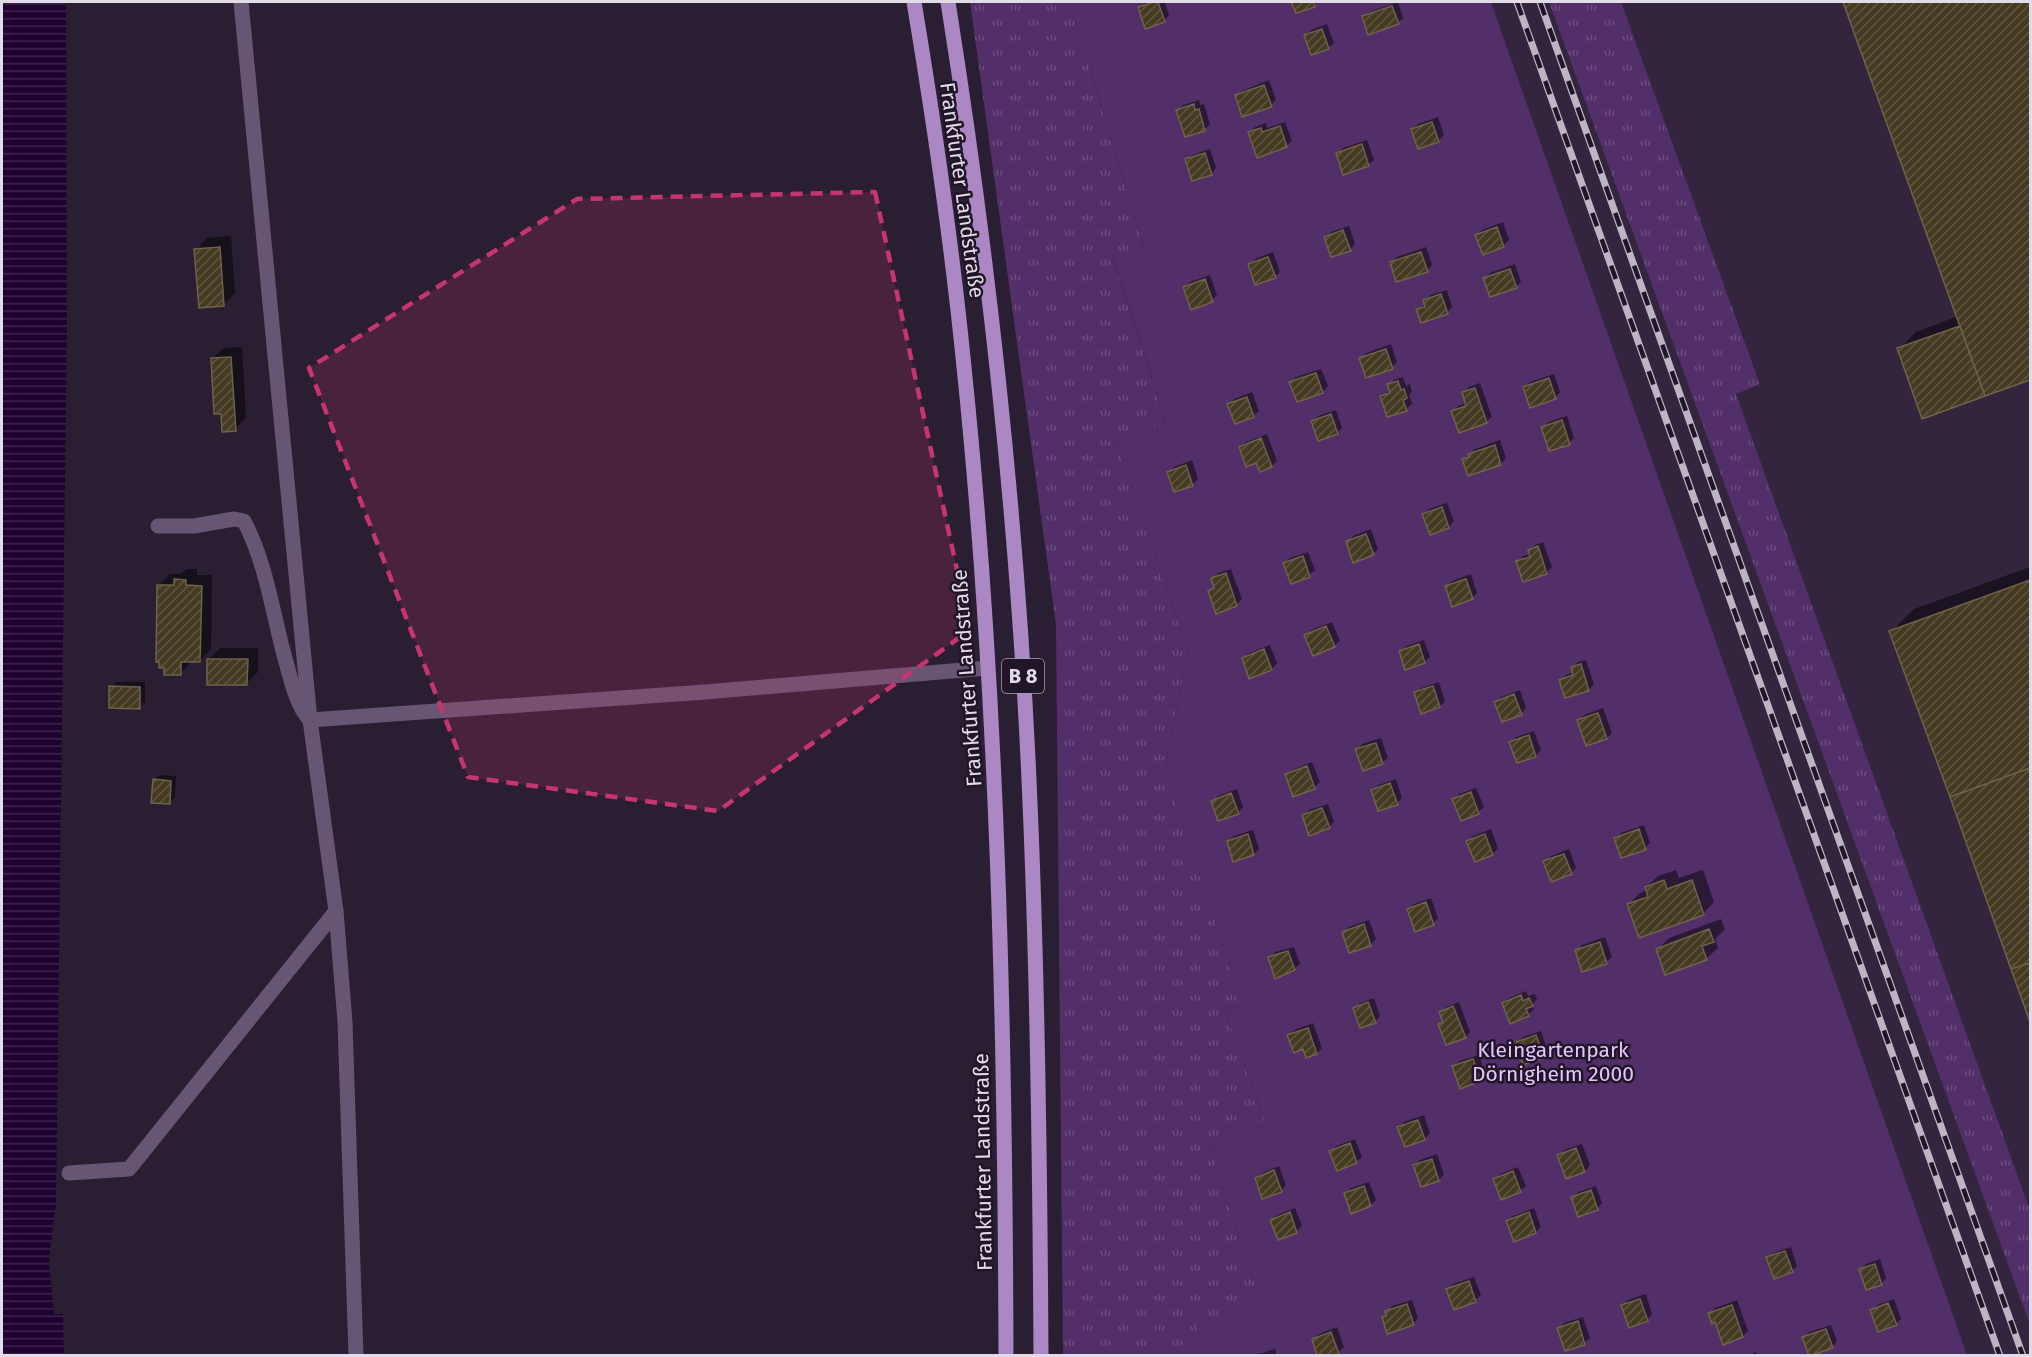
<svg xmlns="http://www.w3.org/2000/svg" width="2032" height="1357" font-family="'Fira Sans',sans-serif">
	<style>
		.built { fill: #34253f }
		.grass { fill: url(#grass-tufts) }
		.garden { fill: #532f69 }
		.water { fill: url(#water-rules) }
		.shadow { fill: #0007 }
		.building { fill: url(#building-hatch); stroke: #6f6249; stroke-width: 1.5 }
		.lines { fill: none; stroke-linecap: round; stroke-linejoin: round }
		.service { stroke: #675673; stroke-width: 15 }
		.minor { stroke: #675673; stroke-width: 15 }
		.primary { stroke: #ab87c3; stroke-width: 15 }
		.rail-casing { stroke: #bdb5c4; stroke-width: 7 }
		.rail { stroke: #211528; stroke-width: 4.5; stroke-dasharray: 14; stroke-linecap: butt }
		.marked { fill: #c73570; fill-opacity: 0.2; stroke: #c73570; stroke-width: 4.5; stroke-dasharray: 12 8; stroke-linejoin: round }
		.labels { text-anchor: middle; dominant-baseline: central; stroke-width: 5; stroke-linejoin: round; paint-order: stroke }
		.shield { fill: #211528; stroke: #a8a0ae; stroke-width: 1.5 }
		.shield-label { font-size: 20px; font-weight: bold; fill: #e2dbe8 }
		.street-label { font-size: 21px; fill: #e2dbe8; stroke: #211528 }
		.park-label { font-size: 21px; fill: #e5c4fc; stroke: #211528 }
	</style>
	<defs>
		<pattern id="grass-tufts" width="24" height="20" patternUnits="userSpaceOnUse" patternTransform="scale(1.5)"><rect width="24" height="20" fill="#532f69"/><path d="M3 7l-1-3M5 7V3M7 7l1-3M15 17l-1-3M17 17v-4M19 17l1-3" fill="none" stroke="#6b4d7e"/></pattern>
		<pattern id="water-rules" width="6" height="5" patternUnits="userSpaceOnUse" patternTransform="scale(1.5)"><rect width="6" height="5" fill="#1f022f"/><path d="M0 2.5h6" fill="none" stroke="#3f264d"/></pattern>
		<pattern id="building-hatch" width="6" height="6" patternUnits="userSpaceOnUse" patternTransform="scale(1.5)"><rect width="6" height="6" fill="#453a22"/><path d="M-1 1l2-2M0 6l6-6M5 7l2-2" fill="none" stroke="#605642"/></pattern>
	</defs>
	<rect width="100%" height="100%" fill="#2a1e33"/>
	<path class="built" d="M1491,2H1549L2030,1325V1355H1967Z
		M1621,2H2030V1210L1736,394L1760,383Z"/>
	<path class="grass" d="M970,2H1070L1144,246L1113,258L1166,423L1116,443L1188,650L1165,771L1243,1004L1225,1011L1266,1124L1209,1145L1260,1298L1197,1325L1208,1355H1063L1056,625Z
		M1549,2H1621L1760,384L1736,394L2030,1210V1325Z"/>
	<path class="garden" d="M1070,2H1491L1967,1355H1208L1196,1325L1260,1298L1209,1145L1266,1124L1225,1011L1243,1004L1165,771L1188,650L1116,443L1166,423L1113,257L1144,246Z"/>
	<path class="water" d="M3,2H66L67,323L56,1203L49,1260L54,1314H63L64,1356L2,1355V115Z"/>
	<path class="shadow" d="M1146,2H1165L1169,15L1164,21L1140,7Z
		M1293,2H1318L1314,5L1297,12Z
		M1398,2L1403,18L1398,23L1364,17L1369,12Z
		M1844,2H2030V379L1923,417L1899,349L1916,332L1958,316Z
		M1327,24L1334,43L1328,48L1306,35L1311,30Z
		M1269,80L1276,100L1271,105L1236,96L1242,91Z
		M1199,100L1200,105L1204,104L1210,124L1205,129L1178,110L1183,105Z
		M1438,117L1444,135L1438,141L1413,129L1418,124Z
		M1285,122L1292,141L1286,146L1250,132L1255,127L1266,123L1267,128Z
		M1367,140L1374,160L1368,165L1337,154L1343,148Z
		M1210,149L1216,168L1211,174L1187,160L1192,155Z
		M1503,222L1509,240L1504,245L1484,253L1477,235L1482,230Z
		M1349,226L1355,244L1350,250L1326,237L1331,232Z
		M231,236L235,293L223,305L196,250L207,238Z
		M1426,247L1432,265L1427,271L1391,263L1397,257Z
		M1273,252L1280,272L1275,277L1249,265L1255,259Z
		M1515,264L1521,282L1516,287L1485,278L1490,273Z
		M1210,275L1217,295L1212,300L1184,287L1190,282Z
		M1447,290L1452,307L1447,313L1418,310L1425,304L1424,301L1430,295Z
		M1391,344L1397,362L1392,367L1361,358L1366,353Z
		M242,347L246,418L235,429L212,359L224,348Z
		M1321,369L1328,386L1322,392L1291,383L1296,377Z
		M1554,374L1560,392L1555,398L1524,388L1530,382Z
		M1403,377L1406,386L1410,384L1412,392L1409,395L1412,404L1406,409L1382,397L1390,390L1388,385L1394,380Z
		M1480,383L1492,417L1486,422L1453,412L1458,406L1467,403L1463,393L1469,387Z
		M1252,392L1259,411L1253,416L1229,405L1234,399Z
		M1336,410L1342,428L1337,433L1312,421L1318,416Z
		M1567,416L1574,438L1569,443L1543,428L1548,422Z
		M1267,434L1277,461L1271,466L1257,461L1240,447L1246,442Z
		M1500,440L1506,458L1501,464L1469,474L1464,459L1475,449Z
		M1192,460L1198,479L1193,484L1175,490L1169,472L1174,467Z
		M1447,503L1454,521L1449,527L1424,515L1429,509Z
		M1371,529L1378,549L1373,554L1348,541L1353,536Z
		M1543,542L1552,567L1546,573L1518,562L1523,556L1531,554L1530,550L1535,545Z
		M1308,552L1315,570L1309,575L1285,563L1290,558Z
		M2030,567V1017L1891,632L1914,609Z
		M187,569H197V575H212L211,649L200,661L192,660L181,674L159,585L170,574H181Z
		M1231,569L1242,599L1236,605L1209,591L1215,586L1213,579L1218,573Z
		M1471,574L1477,593L1472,598L1447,586L1452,581Z
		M1332,622L1340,641L1334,646L1306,635L1311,630Z
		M1424,640L1430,657L1424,662L1401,651L1406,646Z
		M1270,645L1277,663L1272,669L1250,677L1243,658L1249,653Z
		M220,648H258V672L247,683L209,659Z
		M1586,660L1594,684L1589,690L1561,680L1566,675L1574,672L1572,668L1578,662Z
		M116,682H145V702L139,707L111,687Z
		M1439,682L1445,701L1440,706L1415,693L1421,688Z
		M1520,690L1526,708L1521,713L1496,702L1501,697Z
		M1603,708L1612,733L1607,738L1579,720L1584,715Z
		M1534,731L1541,750L1536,755L1518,762L1511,743L1516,737Z
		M1381,738L1388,758L1382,763L1357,750L1362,744Z
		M1312,762L1320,782L1314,787L1287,775L1292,770Z
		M159,775L176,776L175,797L169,803L154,780Z
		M1396,779L1402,798L1397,803L1373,791L1378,785Z
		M1476,788L1484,807L1478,812L1454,800L1459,794Z
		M1237,789L1243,807L1238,813L1213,801L1218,796Z
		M1328,804L1334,822L1329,827L1304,816L1309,810Z
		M1644,825L1650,843L1645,848L1616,838L1621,833Z
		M1491,829L1498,848L1493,854L1475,860L1468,841L1473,836Z
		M1253,830L1259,849L1254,854L1228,841L1234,836Z
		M1569,849L1576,868L1571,873L1545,862L1551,856Z
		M1676,870L1679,878L1703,870L1714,902L1703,914L1629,904L1640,893L1647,890L1646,887L1658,876Z
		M1431,898L1438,918L1433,924L1408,910L1414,904Z
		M1721,919L1725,929L1715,939L1718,948L1706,959L1658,949L1669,938Z
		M1369,920L1376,939L1370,945L1344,932L1349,927Z
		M1605,937L1612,957L1606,962L1577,951L1582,945Z
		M1294,947L1300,964L1294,969L1270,958L1275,952Z
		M1526,991L1528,996L1535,994L1537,999L1532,1005L1534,1009L1528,1015L1511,1022L1503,1003L1509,998Z
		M1374,998L1380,1016L1375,1022L1355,1008L1360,1003Z
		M1459,1002L1470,1032L1465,1037L1440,1025L1444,1020L1441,1012L1446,1007Z
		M1313,1023L1322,1048L1317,1053L1307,1056L1304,1047L1289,1036L1294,1030Z
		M1541,1031L1548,1052L1543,1057L1517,1042L1523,1037Z
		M1479,1055L1485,1074L1480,1080L1454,1067L1459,1061Z
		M1424,1115L1430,1133L1425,1138L1405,1145L1399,1128L1404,1122Z
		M1355,1139L1362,1157L1356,1162L1331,1151L1336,1146Z
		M1582,1144L1590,1165L1585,1171L1567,1177L1559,1156L1564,1150Z
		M1437,1154L1444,1174L1439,1180L1415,1165L1420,1160Z
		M1279,1166L1286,1185L1281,1191L1256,1178L1262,1173Z
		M1518,1167L1526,1186L1520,1191L1495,1179L1500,1174Z
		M1369,1182L1376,1200L1371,1205L1345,1194L1351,1188Z
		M1596,1186L1602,1203L1597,1209L1573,1197L1578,1192Z
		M1295,1208L1302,1226L1296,1232L1271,1220L1277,1215Z
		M1534,1208L1541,1227L1536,1232L1508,1221L1513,1216Z
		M1791,1247L1797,1266L1792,1271L1768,1258L1773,1253Z
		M1880,1259L1886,1278L1881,1284L1860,1270L1866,1264Z
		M1474,1277L1481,1295L1475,1300L1448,1290L1453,1284Z
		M1646,1294L1652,1314L1647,1320L1623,1306L1628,1300Z
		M1894,1299L1901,1319L1896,1324L1872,1310L1877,1305Z
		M1412,1300L1418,1318L1413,1324L1383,1318L1392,1306Z
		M1737,1300L1748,1331L1743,1336L1716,1321L1710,1313L1715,1308Z
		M1583,1317L1590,1338L1584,1343L1559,1329L1564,1323Z
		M1831,1325L1837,1341L1832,1347L1804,1338L1809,1332Z
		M1337,1327L1344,1347L1338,1352L1330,1356L1313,1339L1319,1334Z
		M1275,1349L1277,1356H1255V1355Z
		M1756,1352L1757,1356H1746Z"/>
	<path class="building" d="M1154,2H1158L1165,22L1145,29L1138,7Z
		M1291,2H1313L1315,7L1296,13Z
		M1843,2H2030V380L1985,396Z
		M1392,6L1399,24L1368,35L1362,16Z
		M1322,29L1329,49L1311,55L1304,35Z
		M1264,85L1272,107L1242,117L1235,95Z
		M1194,104L1195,110L1199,109L1205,131L1185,137L1176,110Z
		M1432,122L1439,142L1418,149L1411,129Z
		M1280,126L1287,147L1257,158L1248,132L1261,128L1262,132Z
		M1362,144L1369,166L1343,175L1336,153Z
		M1205,153L1212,175L1192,181L1185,159Z
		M1497,227L1504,247L1483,255L1475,235Z
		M1343,230L1351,251L1331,257L1324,237Z
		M220,247L224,306L199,308L194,249Z
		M1421,252L1428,272L1396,282L1390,262Z
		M1268,257L1276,278L1255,285L1248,264Z
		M1510,269L1517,288L1490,297L1483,278Z
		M1205,279L1213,302L1191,310L1183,287Z
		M1441,294L1448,314L1421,323L1416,309L1425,307L1423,300Z
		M1960,326L1985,396L1922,419L1897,348Z
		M1386,349L1393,369L1366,378L1359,358Z
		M231,357L236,431L222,432L221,414H214L211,358Z
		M1316,373L1323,393L1297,402L1289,382Z
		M1549,378L1556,399L1530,408L1523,387Z
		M1398,381L1401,390L1404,389L1407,398L1403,400L1407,411L1387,417L1380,396L1390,393L1387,384Z
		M1475,388L1487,423L1459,433L1451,411L1466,406L1462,392Z
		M1247,397L1254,417L1235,424L1227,404Z
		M1331,414L1338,434L1318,441L1311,421Z
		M1562,420L1570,445L1549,451L1541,427Z
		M1261,438L1272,467L1260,472L1256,463L1246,467L1239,447Z
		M1495,445L1501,465L1468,476L1462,459L1469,457L1468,454Z
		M1186,465L1193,486L1174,492L1167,472Z
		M1442,507L1449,528L1430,535L1422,514Z
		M1366,534L1374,555L1353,563L1346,541Z
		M1538,546L1547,574L1523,582L1516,561L1530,557L1528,550Z
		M1303,556L1310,577L1291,584L1283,563Z
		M1226,573L1237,606L1216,614L1208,591L1214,588L1211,578Z
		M174,579L186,580V585L202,586L200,662H181V675H164V668H159V662H156L157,585H174Z
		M1466,579L1473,599L1452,607L1445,586Z
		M2030,580V768L1950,797L1889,631Z
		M1326,626L1335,647L1313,656L1304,635Z
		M1419,644L1425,663L1405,670L1399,651Z
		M1264,649L1272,670L1249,679L1242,658Z
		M207,659H248L247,685H207Z
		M1581,664L1589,691L1565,698L1559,680L1573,675L1571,667Z
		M109,686L140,687V709L109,708Z
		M1433,686L1440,707L1421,714L1414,692Z
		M1514,694L1522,715L1502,722L1494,702Z
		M1598,713L1607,739L1586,746L1577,720Z
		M1529,735L1536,757L1517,763L1509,742Z
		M1376,743L1383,764L1363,771L1355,749Z
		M1307,766L1315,789L1293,797L1285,774Z
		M2030,768V963L2011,969L1950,797Z
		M153,779L171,781L170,804L151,803Z
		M1390,783L1398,805L1378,811L1371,790Z
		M1471,792L1479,814L1461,821L1452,799Z
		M1231,793L1239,814L1218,821L1211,801Z
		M1322,808L1330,828L1309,836L1302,815Z
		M1639,829L1646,850L1621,858L1614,838Z
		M1248,834L1254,855L1233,862L1227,841Z
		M1485,834L1493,855L1475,862L1466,841Z
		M1564,854L1572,874L1551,882L1543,861Z
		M1664,880L1667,889L1692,880L1704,915L1639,938L1627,904L1648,897L1645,887Z
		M1426,902L1434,925L1415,932L1407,909Z
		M1364,924L1371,946L1349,953L1342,932Z
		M1709,929L1714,942L1702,946L1707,960L1665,975L1656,949Z
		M1600,942L1607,964L1582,972L1575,950Z
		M1288,951L1295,970L1275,979L1268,957Z
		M2030,963V1022L2011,969Z
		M1521,995L1523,1001L1529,998L1533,1006L1526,1009L1529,1016L1510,1024L1502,1003Z
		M1368,1002L1376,1023L1360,1028L1353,1008Z
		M1453,1006L1466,1038L1446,1045L1438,1024L1443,1022L1439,1012Z
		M1308,1028L1317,1054L1306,1058L1303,1049L1294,1053L1287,1035Z
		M1536,1035L1544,1058L1523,1065L1516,1042Z
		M1473,1059L1481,1081L1460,1089L1452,1066Z
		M1418,1120L1425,1140L1405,1147L1397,1127Z
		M1350,1143L1357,1163L1337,1171L1329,1151Z
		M1576,1148L1585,1172L1566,1179L1557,1155Z
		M1432,1159L1439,1181L1421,1187L1413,1165Z
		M1274,1170L1282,1192L1262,1199L1255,1178Z
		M1513,1171L1521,1192L1501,1200L1493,1179Z
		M1364,1186L1371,1206L1351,1214L1344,1193Z
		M1591,1190L1598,1210L1578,1217L1571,1197Z
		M1290,1212L1297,1233L1278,1240L1270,1220Z
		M1529,1212L1536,1233L1514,1242L1506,1221Z
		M1785,1251L1793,1272L1774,1279L1766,1257Z
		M1875,1264L1882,1285L1866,1290L1859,1269Z
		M1469,1281L1476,1302L1454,1310L1446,1289Z
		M1640,1299L1648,1321L1629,1328L1621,1305Z
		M1888,1303L1897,1325L1878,1332L1870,1310Z
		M1407,1304L1414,1325L1387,1334L1382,1317L1386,1316L1385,1311Z
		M1732,1305L1743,1337L1723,1345L1715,1322L1712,1324L1708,1313Z
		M1578,1321L1585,1345L1565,1351L1557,1328Z
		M1826,1329L1833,1348L1809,1356L1802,1337Z
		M1331,1332L1339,1354L1334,1356H1317L1312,1339Z"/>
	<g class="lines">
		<path class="service" d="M158,526H194L234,519L244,521C265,561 272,608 283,651C289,671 295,705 310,720L705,692L987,668
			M69,1173L129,1169L336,911"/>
		<path class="minor" d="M241,2L310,720L336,911L345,1022L356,1356"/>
		<path class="primary" d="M914,2C934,122 952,245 964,367C998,695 1005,1026 1006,1356
			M948,2C990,267 1019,534 1030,803C1038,987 1040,1171 1041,1356"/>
		<defs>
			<path id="rail" d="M1517,2L2000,1356
				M1540,2L2023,1356"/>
		</defs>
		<use href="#rail" class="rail-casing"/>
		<use href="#rail" class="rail"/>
	</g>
	<path class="marked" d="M875,192L970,630L718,811L468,777L309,368L577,199Z"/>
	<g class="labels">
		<rect class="shield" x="1002" y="659" width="42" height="34" rx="4.5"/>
		<g class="shield-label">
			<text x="1023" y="676">B 8</text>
		</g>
		<g class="street-label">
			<text transform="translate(962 190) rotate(82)">Frankfurter Landstraße</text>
			<text transform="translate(967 678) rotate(-94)">Frankfurter Landstraße</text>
			<text transform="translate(983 1162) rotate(-91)">Frankfurter Landstraße</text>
		</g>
		<g class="park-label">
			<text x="1553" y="1050">Kleingartenpark<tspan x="1553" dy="24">Dörnigheim 2000</tspan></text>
		</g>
	</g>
	<rect width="2032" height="1357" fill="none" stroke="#e2dbe8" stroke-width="6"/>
</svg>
